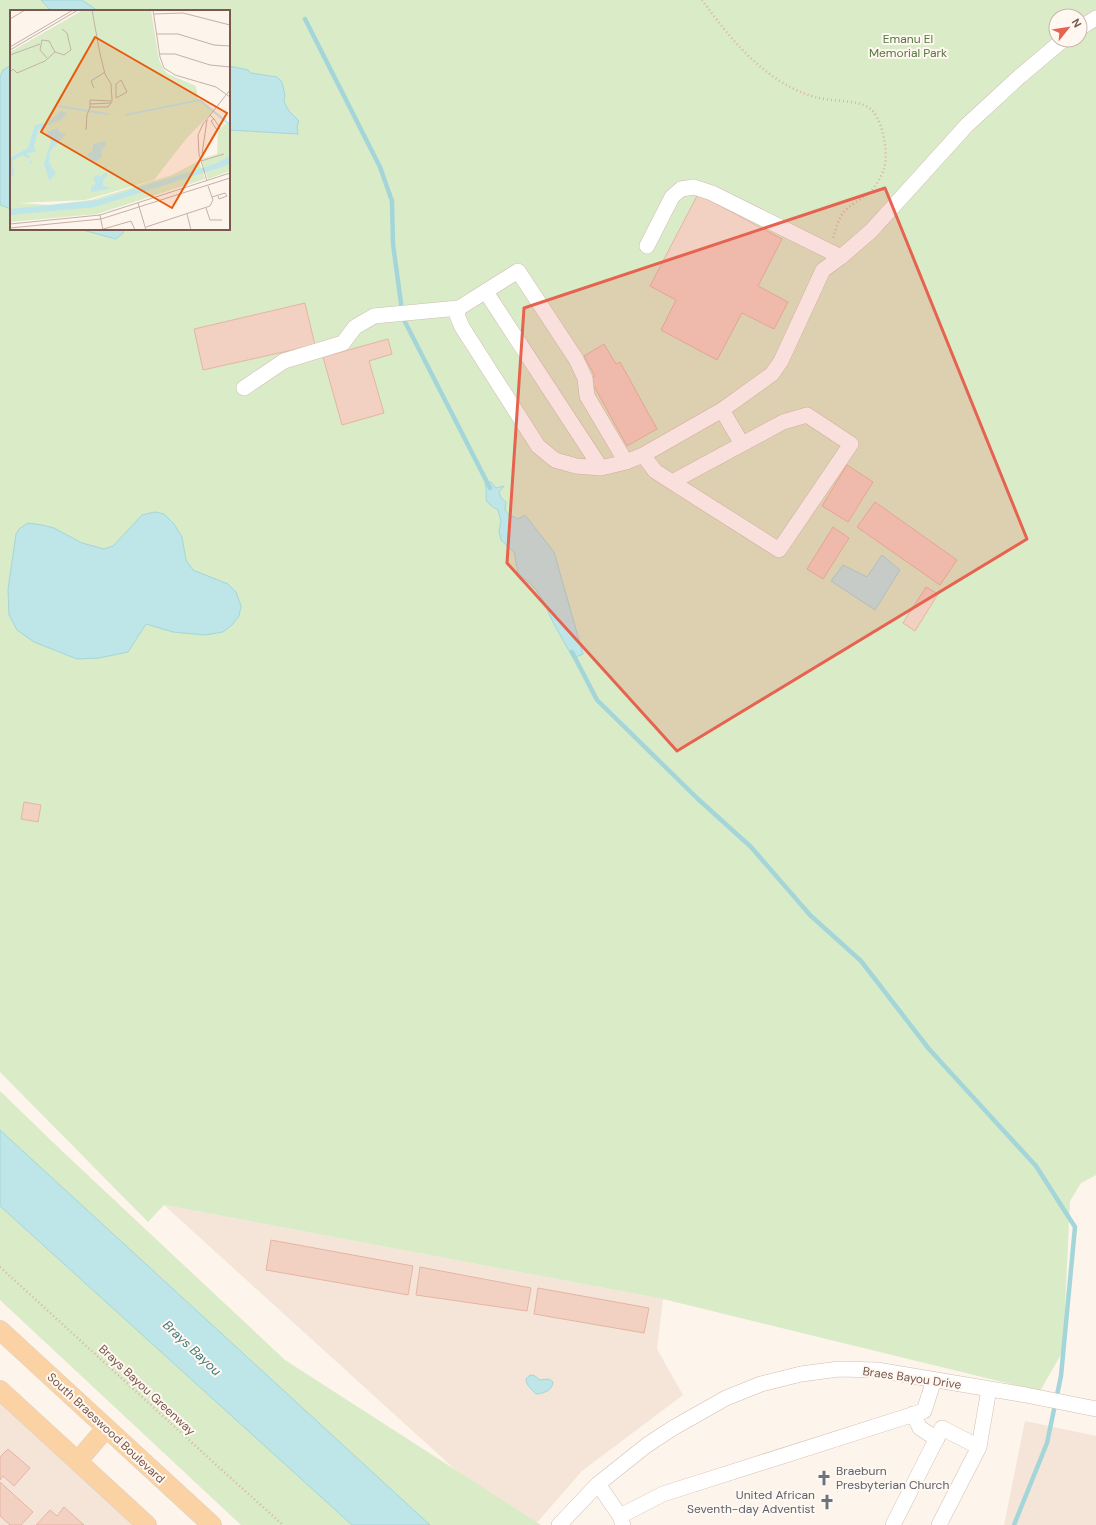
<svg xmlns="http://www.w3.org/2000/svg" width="1096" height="1525" font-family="'DM Sans',sans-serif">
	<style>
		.residential { fill: #f5e5d9 }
		.green { fill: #daebc8; fill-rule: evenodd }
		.water { fill: #bee5e7; stroke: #a4d6d9 }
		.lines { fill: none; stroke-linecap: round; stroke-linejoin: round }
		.stream { stroke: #a4d6d9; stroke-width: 4.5 }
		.building { fill: #f2d0c2; stroke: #e5b5a2 }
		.minor-casing { stroke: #d2bdb2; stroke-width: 16 }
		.major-casing { stroke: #d9d0cd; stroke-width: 20 }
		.path { stroke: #d8b3a4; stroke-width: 2.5; stroke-dasharray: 1 3; stroke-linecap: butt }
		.minor { stroke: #fff; stroke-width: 15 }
		.major { stroke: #fad2a4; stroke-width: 19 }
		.marked { fill: #e66350; fill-opacity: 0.2; stroke: #e66350; stroke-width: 3; stroke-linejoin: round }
		.labels { text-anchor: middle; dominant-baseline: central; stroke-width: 4; stroke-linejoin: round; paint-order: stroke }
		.park-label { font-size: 12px; fill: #577841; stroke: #fff8f1 }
		.street-label { font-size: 12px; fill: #79584d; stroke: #fff8f1 }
		.worship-label { font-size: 12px; fill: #5b616d; stroke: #fff8f1; text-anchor: start }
		.water-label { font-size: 13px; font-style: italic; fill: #40797d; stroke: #fff8f1 }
		.inset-river { fill: none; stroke: #bee5e7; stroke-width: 2 }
		.inset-road { fill: none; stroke: #c4b1a7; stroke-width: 1 }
		.view { fill: #e8590c; fill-opacity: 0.15; stroke: #e8590c; stroke-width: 2 }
		.inset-edge { fill: none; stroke: #79584d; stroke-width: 2 }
	</style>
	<rect width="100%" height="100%" fill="#fdf4eb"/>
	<path class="residential" d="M164,1205L663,1299L657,1349L683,1395L582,1471L535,1525H516Z
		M0,1397L135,1525H0Z
		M1025,1421L1096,1436V1525H1004Z"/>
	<path class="green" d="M0,0H1096V1175L1081,1183L1070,1201L1063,1351L1040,1391L663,1299L164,1205L148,1222L0,1072ZM11,11H229V229H11ZM1056,16H1080V40H1056Z
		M0,1091L62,1151L285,1360L541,1525H241L0,1300Z"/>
	<path class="water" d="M41,0H82L98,11H51Z
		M11,65V209L0,205V77L3,70Z
		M229,66L248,70L251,73L277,77L282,82L285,95L284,102L289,111L299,121L297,126L298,134L229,130Z
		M79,229H125L123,233L116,239Z
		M491,482L496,488L504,486L499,492L501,498L506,502L505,510L508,514L518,519L525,515L554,552L583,654L573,658L554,624L542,599L535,588L518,573L514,552L501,540L499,531L501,521L498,510C480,500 489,499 485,483Z
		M155,512L164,514L174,524L182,537L186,560L193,570L228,584L236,592L241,606L239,616L232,625L223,632L205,635L173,632L146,624L128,652L99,658L77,659L34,642L17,630L9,615L8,589L16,534L19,529L28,523L42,525L54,528L82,543L104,549L113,546L142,515Z
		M882,555L900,570L875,610L831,581L843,565L867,577Z
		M0,1130L430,1525H352L0,1206Z
		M530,1375L535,1376L540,1380L549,1379L553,1382C553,1390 543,1394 536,1394C532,1390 526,1385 526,1379Z"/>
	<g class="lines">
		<path class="stream" d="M305,19L380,167L392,201L393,244L403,318L490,488
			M572,652L597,700L698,799L751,847L810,915L861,961L929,1049L1036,1166L1075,1227L1061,1376L1047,1443L1014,1525"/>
	</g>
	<path class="building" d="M698,194L782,239L758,286L788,302L774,329L742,313L717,360L661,330L676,300L650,286Z
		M305,303L315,345L203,370L194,329Z
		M388,339L392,354L369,361L384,413L342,425L323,357Z
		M604,344L616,364L620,362L657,429L627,446L590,379L595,376L584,356Z
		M847,465L873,482L848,522L822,506Z
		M875,502L957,560L940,585L857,527Z
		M833,527L849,538L823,579L807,569Z
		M926,587L938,594L915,631L903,623Z
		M24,802L41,805L38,822L21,819Z
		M271,1240L413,1266L408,1295L266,1270Z
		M420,1267L531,1288L527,1311L416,1295Z
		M538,1288L649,1308L644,1333L534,1314Z
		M8,1449L30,1468L14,1486L3,1476L0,1480V1457Z
		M0,1482L33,1512L21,1525H10L0,1516Z
		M64,1507L84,1525H36L50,1510L57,1516Z"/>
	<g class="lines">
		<defs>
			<path id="minor" d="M1080,28L1096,18
				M647,246L672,197L681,189L694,187L712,193L841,257
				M486,292L601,468
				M244,388L284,361L343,343L355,327L374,316L459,308
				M722,410L742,444
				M807,415L851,444L779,550L672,482L783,422Z
				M643,455L655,471L672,482
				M626,462L587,396L585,378L576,359L518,271L459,308L457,315L462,327L538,446L555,460L576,466L601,468L626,462L643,455L722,410L772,374L781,361L823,270L841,257L871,231L967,125L1019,77L1063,40
				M913,1414L920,1428L937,1439
				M598,1484L620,1516L623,1525
				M620,1516L663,1494L924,1411L934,1380
				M559,1525L598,1484L647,1445L673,1428L726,1398L761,1384L801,1374L839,1369L877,1370L1026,1395L1096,1409
				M893,1525L942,1428L979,1447
				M939,1525L979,1447L989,1389"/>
			<path id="major" d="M0,1330L212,1525
				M0,1390L147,1525
				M78,1461L106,1428"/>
		</defs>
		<use href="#minor" class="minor-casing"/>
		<use href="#major" class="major-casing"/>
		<path class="path" d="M702,0C731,40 766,83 815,97C831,102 853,99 868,107C883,116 889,154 884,169C881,178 873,191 865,196C858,201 848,206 843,213C838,220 836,229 833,238
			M0,1267L213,1462L283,1525"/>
		<use href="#minor" class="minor"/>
		<use href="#major" class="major"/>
	</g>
	<path class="marked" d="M885,188L1027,539L677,751L507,563L524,308Z"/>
	<defs>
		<symbol id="church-bare" viewBox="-9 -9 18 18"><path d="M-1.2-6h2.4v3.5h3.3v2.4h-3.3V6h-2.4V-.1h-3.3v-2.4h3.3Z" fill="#6b7280" stroke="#fff8f1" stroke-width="2.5" paint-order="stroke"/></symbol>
	</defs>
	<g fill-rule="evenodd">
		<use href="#church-bare" x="813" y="1467" width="22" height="22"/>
		<use href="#church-bare" x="816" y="1491" width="22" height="22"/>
	</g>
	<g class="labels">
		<g class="park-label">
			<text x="908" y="39">Emanu El<tspan x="908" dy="14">Memorial Park</tspan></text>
		</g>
		<g class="street-label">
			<text transform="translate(912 1378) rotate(8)">Braes Bayou Drive</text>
			<text transform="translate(147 1390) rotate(43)">Brays Bayou Greenway</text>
			<text transform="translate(106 1428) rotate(43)">South Braeswood Boulevard</text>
		</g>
		<g class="worship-label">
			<text x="836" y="1471">Braeburn<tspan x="836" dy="14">Presbyterian Church</tspan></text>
			<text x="815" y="1495" text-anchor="end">United African<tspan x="815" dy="14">Seventh-day Adventist</tspan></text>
		</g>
		<g class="water-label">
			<text transform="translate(192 1348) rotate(43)">Brays Bayou</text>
		</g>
	</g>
	<g transform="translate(10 10)">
		<rect width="220" height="220" fill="#fdf4eb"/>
		<path d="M73,0H141L149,50L154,60L158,64L186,76L188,89L203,101L176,129L144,170L75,190L8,193L40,195L81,190L162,165L189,151L195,169L87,204L0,212V42ZM215,114L220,115V161L198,169L191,149L207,144L208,121Z" fill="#daebc8"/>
		<path d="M51,101L57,103L52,109L28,120L24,137L26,142L17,143L22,153L20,154V149L12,145L2,151L4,164L0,169V148L18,138L25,115L39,112ZM47,118L51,123H57L40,141L39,153L46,164L41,168L40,172L34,154L41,132L37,122ZM94,131L96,134L92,140L91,148L86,151L82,150L77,145L83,140V134ZM220,146V153L215,156L85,197L0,205V199L88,190L205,154ZM95,162L98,164L93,170V176L102,178L81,182V177L86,174L83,168L88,165L91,167Z" fill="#bee5e7"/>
		<path class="inset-river" d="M48,96L98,104M115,105L190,90L220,115"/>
		<path class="inset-road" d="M82,0L90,44L95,64L101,74L102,89V91L101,93L98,97H80V90L102,91M143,0L150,47L154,58L165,65L206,77L220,87M144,4L173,3L220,15M0,9L15,0M146,24H168L204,35L220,36M0,37L63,0M0,40L68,0M150,44H165L200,55L220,57M0,45L30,34M37,48L30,40L32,30L39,31L45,42M0,62L3,59L7,63L35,51L45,42L54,45L61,40L57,23L52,19M111,70L117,82L106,88V74ZM84,78L81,71L95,62M80,94L101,93M200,105L204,109L210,118L207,120L201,111L204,109M76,120L77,105L80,97M192,144L197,110M191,151L214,144M197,171L189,144L188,125L193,114L220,80M202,187L215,183L217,186L209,189L208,186M128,193L136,220M196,198L200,210H212M177,204L181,220M90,205L93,220M0,214L90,205L220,163M136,217L200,196L203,190L198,176M0,218L91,209L220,168M90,220L121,211L125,220"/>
		<path class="view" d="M85,27L217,103L162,198L31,122Z"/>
		<rect width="220" height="220" class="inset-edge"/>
	</g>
	<g transform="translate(1068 28) rotate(60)"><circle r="19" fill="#fff8f1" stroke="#c9b8af"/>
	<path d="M0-3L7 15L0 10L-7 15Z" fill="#e66350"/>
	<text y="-6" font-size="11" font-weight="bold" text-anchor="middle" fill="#79584d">N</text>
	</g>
</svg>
